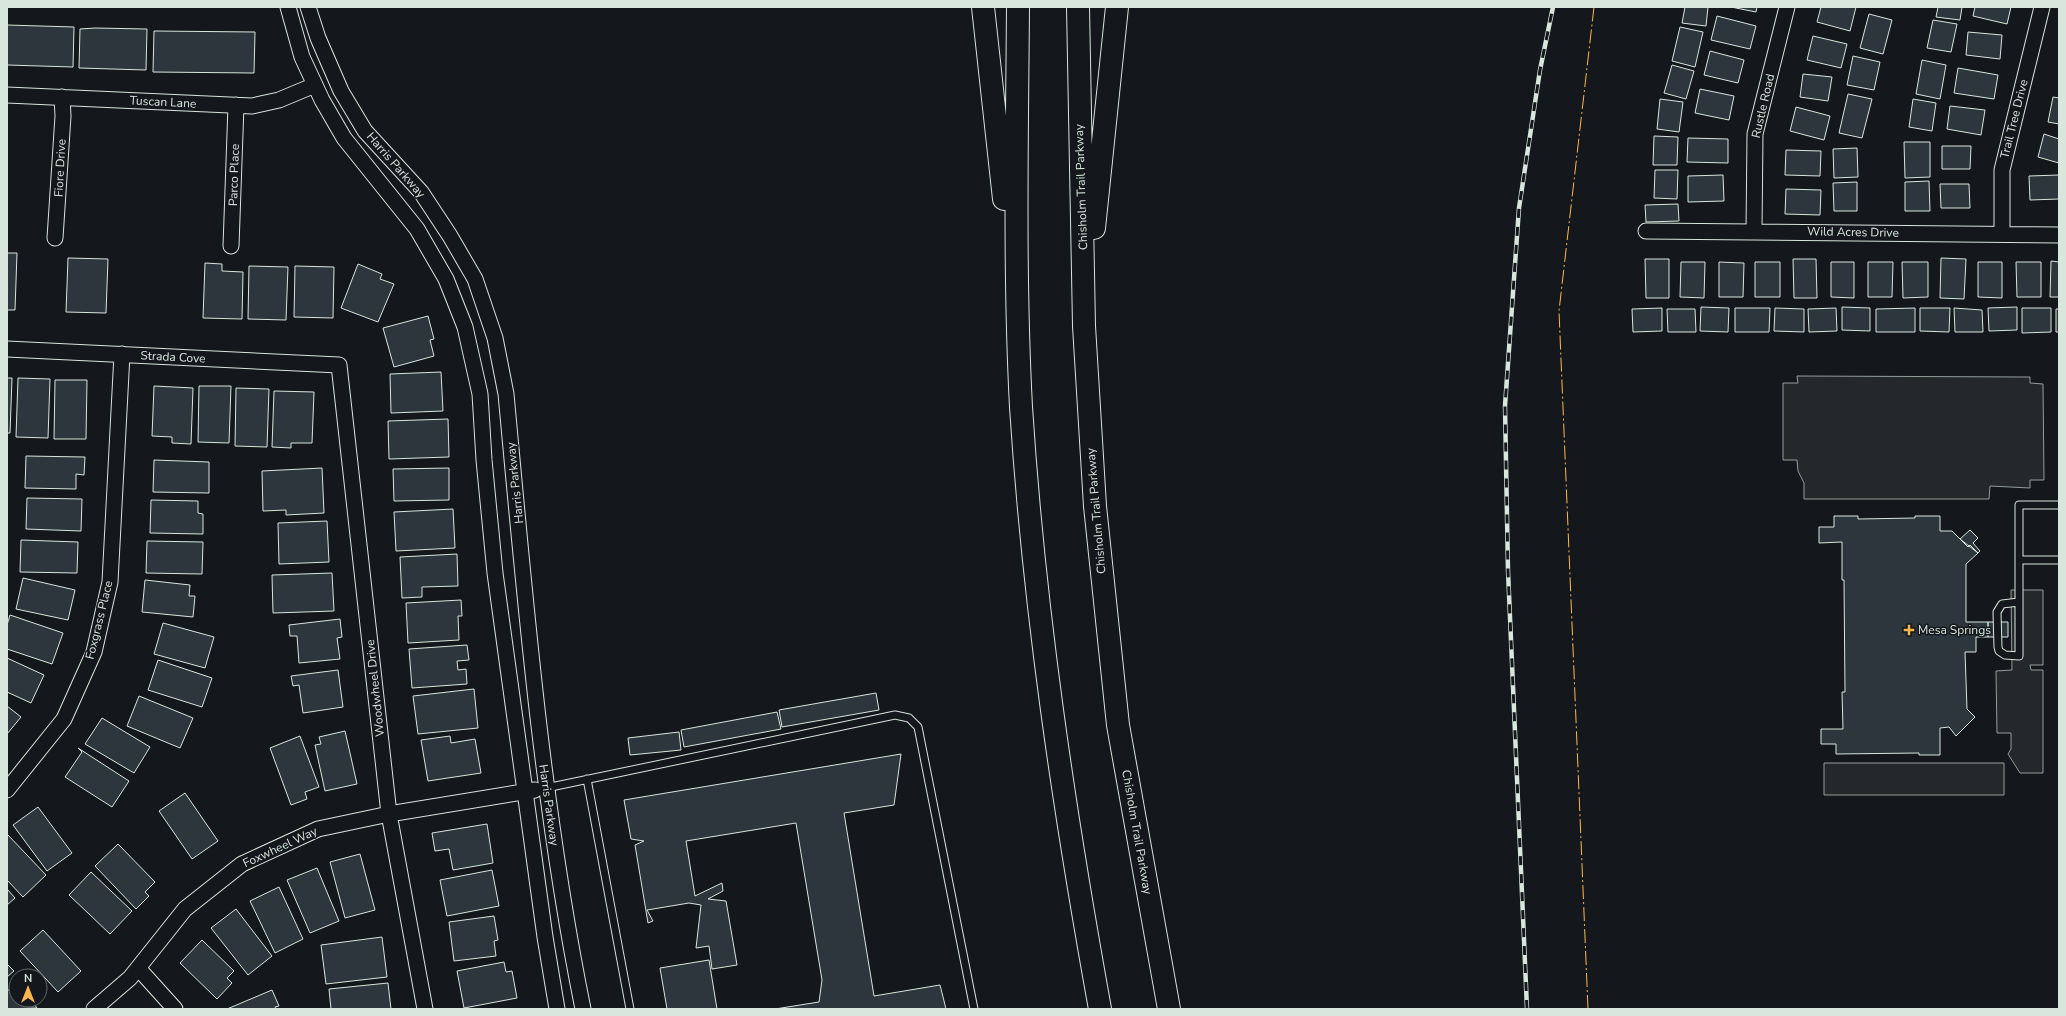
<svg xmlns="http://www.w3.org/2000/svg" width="2066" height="1016" font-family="'Nunito Sans',sans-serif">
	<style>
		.parking { fill: #24282b; stroke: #939e99 }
		.building { fill: #2c363c; stroke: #d8e6dc }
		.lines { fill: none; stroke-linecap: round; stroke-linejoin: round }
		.service-casing { stroke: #d8e6dc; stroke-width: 9 }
		.minor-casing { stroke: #d8e6dc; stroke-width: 17 }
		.motorway-casing { stroke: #d8e6dc; stroke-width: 24 }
		.service { stroke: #14181c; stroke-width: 7 }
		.minor { stroke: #14181c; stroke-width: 15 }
		.motorway { stroke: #14181c; stroke-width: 22 }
		.rail-casing { stroke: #d8e6dc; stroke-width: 4.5 }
		.rail { stroke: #14181c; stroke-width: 3; stroke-dasharray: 9; stroke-linecap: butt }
		.power { stroke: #ffb74d; stroke-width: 1; stroke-dasharray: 14 3 2 3; stroke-linecap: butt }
		.poi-dot { fill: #ffb74d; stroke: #14181c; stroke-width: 1.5 }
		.labels { text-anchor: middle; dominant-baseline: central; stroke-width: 3; stroke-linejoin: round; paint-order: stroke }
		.street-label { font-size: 12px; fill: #d8e6dc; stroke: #14181c }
		.poi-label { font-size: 12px; fill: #d8e6dc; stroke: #14181c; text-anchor: start }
	</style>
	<rect width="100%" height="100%" fill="#14181c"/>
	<path class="parking" d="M1797,376L2030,377V383L2043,384L2044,480H2030V488L1990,486L1989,499H1804V483L1798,471L1797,460H1783V383H1798Z
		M2011,590H2043V665H2030L2031,670H2043V773H2020L2008,754L2011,749V733H1997L1996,671L2012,670Z
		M1824,763H2004V795H1824Z"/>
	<path class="building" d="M1685,7H1708L1706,26L1682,23Z
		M1731,7H1757L1756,12Z
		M1821,7H1856L1850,31L1817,22Z
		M1938,7H1962L1960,20L1936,17Z
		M1975,7H2011L2007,24L1973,16Z
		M1869,14L1892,20L1883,54L1860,48Z
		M1717,16L1756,26L1750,49L1711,40Z
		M1933,20L1957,24L1951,52L1927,48Z
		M7,25L74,27L73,67L7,65Z
		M1680,27L1703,32L1695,67L1672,61Z
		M95,28L147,29L146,70L79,68L80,29Z
		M154,31L255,32L254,73L153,72Z
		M1968,32L2002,35L2000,59L1966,55Z
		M1813,36L1847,44L1841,68L1807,60Z
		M1710,51L1744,60L1738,83L1704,75Z
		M1853,56L1880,62L1874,90L1847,85Z
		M1922,60L1946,65L1940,99L1916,94Z
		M1672,65L1694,71L1686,99L1664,93Z
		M1958,68L1998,75L1994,99L1954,93Z
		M1803,74L1832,77L1828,101L1800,97Z
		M1700,89L1734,96L1729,120L1695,113Z
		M1848,94L1872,99L1862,138L1839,133Z
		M2053,97L2059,98V124L2048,122Z
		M1660,99L1683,102L1679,132L1657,129Z
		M1913,99L1936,103L1932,131L1909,127Z
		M1950,106L1985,110L1981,135L1947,129Z
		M1796,107L1830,116L1824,140L1790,131Z
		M2044,134L2059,139V163L2038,157Z
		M1654,136L1678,137L1677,165H1653Z
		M1688,138L1728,139V163L1687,162Z
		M1904,142H1930V177L1905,178Z
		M1942,146H1971L1970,169H1942Z
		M1857,148L1858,177L1834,178L1833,149Z
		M1786,150L1821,151L1820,176L1785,175Z
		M1655,170H1678L1677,199L1654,198Z
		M1723,175L1724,201L1688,202V176Z
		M2059,175V199L2030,200L2029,176Z
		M1929,181L1930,211H1905V182Z
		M1857,182V211H1834L1833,183Z
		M1940,184H1969L1970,208H1941Z
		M1786,189L1821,190L1820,215L1785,214Z
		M1678,204L1679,221L1646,222L1645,205Z
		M7,253H17L15,310H7Z
		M68,258L108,259L106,313L66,312Z
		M1941,258L1966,259L1964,299L1940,298Z
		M1645,259H1669V298H1646Z
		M1793,259H1816L1817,298H1794Z
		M2051,261L2059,262V297H2050Z
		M1681,262H1705L1704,298L1680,297Z
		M1719,262L1744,263L1743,297H1719Z
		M1755,262H1780V297H1755Z
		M1831,262H1854V298L1831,297Z
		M1868,262H1893L1892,297H1868Z
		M1902,262H1928V297L1903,298Z
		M1978,262H2002V298L1978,297Z
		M2016,262H2041V297H2017Z
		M205,263L222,264V271L243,272L242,319L203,318Z
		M358,264L382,274L380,279L394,284L378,322L341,308Z
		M249,266L288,267L286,320L248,319Z
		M295,266L334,267L333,318L294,317Z
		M1701,307L1729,308L1728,332L1700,331Z
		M1842,307L1870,308V331L1842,330Z
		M2017,307V330L1989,331L1988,308Z
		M1662,308V331L1633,332L1632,309Z
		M1735,308H1770L1769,332H1735Z
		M1775,308L1804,309V332L1774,331Z
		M1836,308L1837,331L1809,332L1808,309Z
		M1915,308V332H1876V309Z
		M1920,308H1950L1949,332L1920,331Z
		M1954,308L1982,310L1983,332H1955Z
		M2022,308H2051V332L2022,333Z
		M1667,309H1695L1696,332H1668Z
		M2056,309H2059V332H2056Z
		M428,316L434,339L430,340L434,356L394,367L383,328Z
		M441,372L443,411L391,413L390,374Z
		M7,378H12L10,433H7Z
		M18,378L50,379L48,438L16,437Z
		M55,380H87L86,439H54Z
		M154,386L193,388L191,444L172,443V437L152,436Z
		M199,386H231L229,443L198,442Z
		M236,388L269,389L267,447L235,446Z
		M274,391L314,392L312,443H291V448L272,447Z
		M448,419L449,457L389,459L388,421Z
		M26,456L85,457L84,475L76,474V489L25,488Z
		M154,460L209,462V493L153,492Z
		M322,468L324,513L286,515V510L263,511L262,471Z
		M449,468V500L394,501L393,469Z
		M27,498L82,499L81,531L26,529Z
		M151,500L198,501V513L203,514V534L150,533Z
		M453,509L455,548L396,551L394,512Z
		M1834,516H1858V519L1915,518V516H1940V531H1952L1968,547L1970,545L1978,553L1966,564V622H1988V637H1976V652H1965L1967,709L1975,717L1956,736L1949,727L1940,728V755H1919V753L1836,754V744H1821V729H1843L1842,692H1845L1844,580H1842V542L1819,543V527H1834Z
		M327,521L329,562L279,564L278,523Z
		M1970,530L1978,538L1973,543L1980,551L1978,553L1960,539Z
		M21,540L78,542L77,573L20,572Z
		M147,541L203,542L202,574L146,573Z
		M457,554L458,586L422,587V597L402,598L400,557Z
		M332,573L334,611L273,613L272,575Z
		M23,578L75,590L68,620L16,609Z
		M145,580L190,585L189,596H195L193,617L142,612Z
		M461,600L462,616H458L459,640L408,643L406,603Z
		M10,615L63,633L52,664L7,649V625Z
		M340,619L342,637L337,638L340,659L299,663L297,636H290L289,625Z
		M1988,622H2008V637H1988Z
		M163,623L214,637L205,668L154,654Z
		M467,645L469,660L457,661L458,670L466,669L467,684L412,688L409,649Z
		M7,658L44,675L31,703L7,692Z
		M158,660L212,678L202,707L148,690Z
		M338,670L343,707L303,713L299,685L293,686L291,676Z
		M474,689L478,728L418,734L413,696Z
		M876,693L879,710L782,727L779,710Z
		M139,696L193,718L180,748L127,726Z
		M7,706L21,717L7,734Z
		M777,712L781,729L684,747L681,730Z
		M102,718L150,747L134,773L85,744Z
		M345,731L357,784L325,791L315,745L321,744L319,737Z
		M679,732L681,750L630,755L628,738Z
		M300,736L319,787L305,792L307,799L291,805L270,748Z
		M450,736L451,743L475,739L481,773L428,781L421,740Z
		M78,748L129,781L112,807L65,777L82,752Z
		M901,754L894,805L844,813L874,996L940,985L946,1009H775L819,1002L822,980L796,823L686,841L695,896L722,883L723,891L708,899L726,901L737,965L712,969L709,946L696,948L701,905L689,903L647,910L653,921L648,923L635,845L644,841L631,839L624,800Z
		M185,793L218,841L192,859L159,811Z
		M38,807L72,853L47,871L13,825Z
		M487,824L493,863L453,870L449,849L435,851L432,833Z
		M7,834L46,875L23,897L7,880Z
		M118,844L155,882L145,892L149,896L136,909L95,866Z
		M360,854L375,910L345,918L330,862Z
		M317,868L339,921L310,933L287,880Z
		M492,870L499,906L447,916L440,880Z
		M91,872L132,911L110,934L69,895Z
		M279,887L303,939L275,953L250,901Z
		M7,889L15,898L7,905Z
		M236,909L272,956L248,975L211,928Z
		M494,916L498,940L494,941L496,956L454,961L449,922Z
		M43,930L81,971L58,992L20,951Z
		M382,937L387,977L326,984L321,945Z
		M202,940L234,971L227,978L232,983L217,999L180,963Z
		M709,960L717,1009H667L660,968Z
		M504,962L506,972L512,971L517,998L464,1008L457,971Z
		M7,964L14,971L7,977Z
		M388,983L391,1009H331L329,989Z
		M16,985V1000H31L37,1008L7,1009V991Z
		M272,990L279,1006L275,1007L276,1009H227Z"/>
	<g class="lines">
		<defs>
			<path id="service" d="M2019,560H2059
				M2019,602L2002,604L1997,612L1998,647L1999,651L2005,655L2019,656V505H2059
				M587,779L630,1009
				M546,788L895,715L909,718L918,727L974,1009"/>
			<path id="minor" d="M288,7L302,57L322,100L344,138L417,229L446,279L465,327L480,394L484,460L495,573L545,937L557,1009
				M308,7L318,38L341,91L365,131L421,192L450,236L475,279L495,338L506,394C525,599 542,806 583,1009
				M7,95L252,106L279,100L315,85
				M1646,231L2059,235
				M1754,231L1755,134L1787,7
				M2002,233V170L2042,7
				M55,238L63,116L62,97
				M231,246L236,105
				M7,349L339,365L389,814L425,1009
				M7,790L64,719L94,652L110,582L122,354
				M138,968L175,1009
				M94,1009L130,978L185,909L242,864L318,829L389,814L535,790"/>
			<path id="motorway" d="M983,7L1004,199
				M1018,7C1017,140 1014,274 1021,407C1034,609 1064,810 1100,1009
				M1078,7L1084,326L1095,506L1118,725L1169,1009
				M1094,228L1117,7"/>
		</defs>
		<use href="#service" class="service-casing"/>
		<use href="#minor" class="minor-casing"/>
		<use href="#motorway" class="motorway-casing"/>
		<use href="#service" class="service"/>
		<use href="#minor" class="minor"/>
		<use href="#motorway" class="motorway"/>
		<defs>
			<path id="rail" d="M1527,1009L1508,571L1505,406L1519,208L1540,70L1553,7"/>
		</defs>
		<use href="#rail" class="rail-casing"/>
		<use href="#rail" class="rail"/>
		<path class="power" d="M1588,1009L1559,311L1594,7"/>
	</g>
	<path class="poi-dot" d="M1907 624h4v4h4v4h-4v4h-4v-4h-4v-4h4z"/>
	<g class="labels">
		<g class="street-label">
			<text transform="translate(163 102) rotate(3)">Tuscan Lane</text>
			<text transform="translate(1763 106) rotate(-77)">Rustle Road</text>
			<text transform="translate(2014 119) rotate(-76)">Trail Tree Drive</text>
			<text transform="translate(396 165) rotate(49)">Harris Parkway</text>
			<text transform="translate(60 168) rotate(-87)">Fiore Drive</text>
			<text transform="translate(234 175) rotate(-88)">Parco Place</text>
			<text transform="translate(1081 187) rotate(-92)">Chisholm Trail Parkway</text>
			<text transform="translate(1853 232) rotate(1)">Wild Acres Drive</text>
			<text transform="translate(173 357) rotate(3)">Strada Cove</text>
			<text transform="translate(515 483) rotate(-96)">Harris Parkway</text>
			<text transform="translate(1096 511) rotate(-95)">Chisholm Trail Parkway</text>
			<text transform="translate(99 620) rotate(-76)">Foxgrass Place</text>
			<text transform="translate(375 688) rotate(-96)">Woodwheel Drive</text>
			<text transform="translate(549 805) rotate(82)">Harris Parkway</text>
			<text transform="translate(1137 832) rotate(80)">Chisholm Trail Parkway</text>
			<text transform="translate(280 847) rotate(-25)">Foxwheel Way</text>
		</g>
		<g class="poi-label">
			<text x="1918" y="630">Mesa Springs</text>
		</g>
	</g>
	<rect width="2066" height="1016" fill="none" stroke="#d8e6dc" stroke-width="16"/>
	<g transform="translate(28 988)"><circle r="19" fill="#14181c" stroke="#626a69"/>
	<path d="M0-3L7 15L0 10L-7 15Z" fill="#ffb74d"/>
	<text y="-6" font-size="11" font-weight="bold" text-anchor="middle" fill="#d8e6dc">N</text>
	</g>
</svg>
